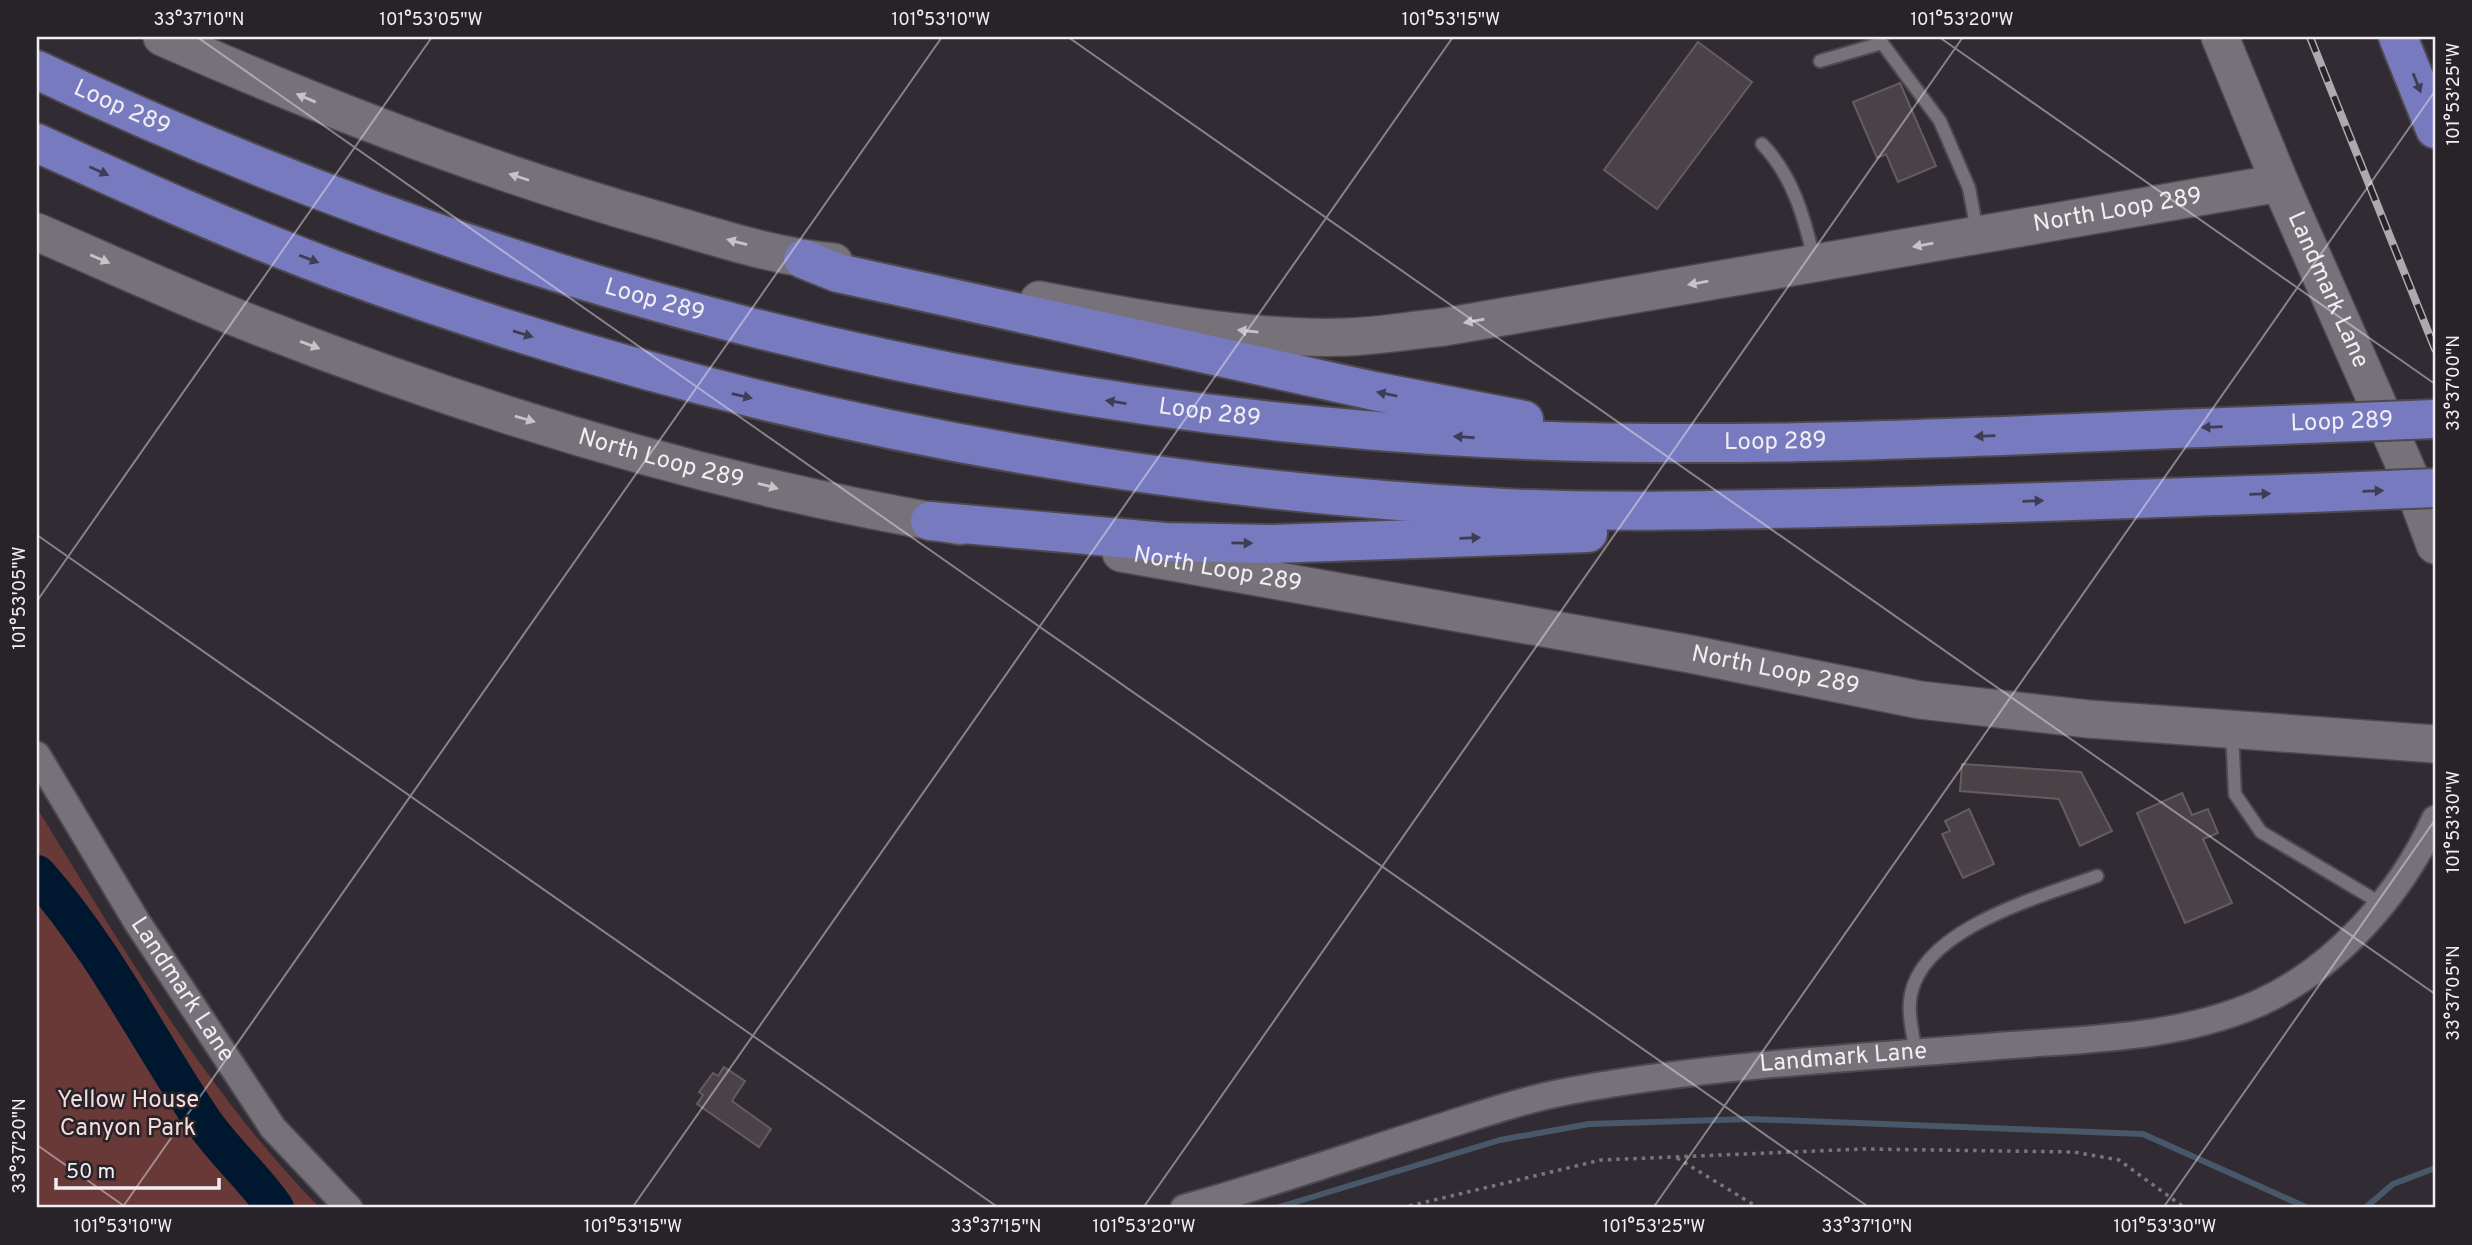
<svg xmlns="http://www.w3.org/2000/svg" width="2472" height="1245" font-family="Overpass,sans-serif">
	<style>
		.green { fill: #693938 }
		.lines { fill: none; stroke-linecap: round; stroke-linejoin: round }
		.stream { stroke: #48586a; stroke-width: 6 }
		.river { stroke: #00182f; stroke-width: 38 }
		.building { fill: #4a4246; stroke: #655c60; stroke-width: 2 }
		.lane-casing { stroke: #4d494f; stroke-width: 16 }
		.street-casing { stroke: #4d494f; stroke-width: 30 }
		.secondary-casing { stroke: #4d494f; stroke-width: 40 }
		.highway-casing { stroke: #4d494f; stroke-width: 42 }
		.path { stroke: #79757b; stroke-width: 3.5; stroke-dasharray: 3.5 5; stroke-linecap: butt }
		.lane { stroke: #77727a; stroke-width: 12 }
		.street { stroke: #77727a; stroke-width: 26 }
		.secondary { stroke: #77727a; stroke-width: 37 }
		.highway { stroke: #777abf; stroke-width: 38 }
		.rail-casing { stroke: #ada9af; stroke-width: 8 }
		.rail { stroke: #272329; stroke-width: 5; stroke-dasharray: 16; stroke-linecap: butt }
		.highway-bridge-casing { stroke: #4d494f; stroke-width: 42; stroke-linecap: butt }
		.highway-bridge { stroke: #777abf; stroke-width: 38 }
		.oneway { fill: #3f3d56 }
		.oneway2 { fill: #c6c3c9 }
		.ticks { fill: none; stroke: #f1eef3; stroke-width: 2; stroke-opacity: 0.45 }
		.labels { text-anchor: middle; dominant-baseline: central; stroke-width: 5; stroke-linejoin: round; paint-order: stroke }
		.street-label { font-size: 24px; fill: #f1eef3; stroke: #272329 }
		.park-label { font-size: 24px; fill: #f3dcdb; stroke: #272329 }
		.neatline { fill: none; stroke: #f1eef3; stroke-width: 2.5 }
		.ticks-label { font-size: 18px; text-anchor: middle; fill: #f1eef3 }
	</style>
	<rect width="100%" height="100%" fill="#312c33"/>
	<path class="green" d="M37,808C122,946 206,1092 320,1208H37Z"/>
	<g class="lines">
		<path class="stream" d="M1276,1208L1500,1140L1589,1124L1750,1119L2143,1134L2308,1208
			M2365,1208L2393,1184L2435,1168"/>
		<path class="river" d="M37,874C102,947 147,1037 201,1118C222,1150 253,1176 275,1208"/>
	</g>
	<path class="building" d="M1698,42L1752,82L1657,209L1604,170Z
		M1900,83L1936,166L1898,182L1886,154L1877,158L1853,102Z
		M1962,764L2081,772L2112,831L2080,846L2059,799L1960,791Z
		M2182,793L2192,815L2208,809L2218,833L2203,839L2232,903L2185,923L2137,813Z
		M1969,809L1994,864L1963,878L1942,834L1950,831L1945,821Z
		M724,1067L745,1081L732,1101L771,1129L759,1147L697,1104L703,1095L699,1092L713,1073L718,1076Z"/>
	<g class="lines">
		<defs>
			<path id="lane" d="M1820,61L1882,43L1940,121L1969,188L1977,231
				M1762,144C1793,176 1804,217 1814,259
				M2232,732L2235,794L2261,832L2382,904
				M1916,1053C1913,1034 1907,1013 1911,994C1925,927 2041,897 2097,876"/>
			<g id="street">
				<path id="s1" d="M37,755L137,922L273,1128L349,1208"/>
				<path id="s2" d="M1184,1208C1272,1184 1358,1153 1444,1126C1485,1113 1527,1099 1569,1091C1708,1065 1857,1058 1998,1046C2085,1039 2177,1039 2259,1003C2335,969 2401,894 2435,819"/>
			</g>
			<g id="secondary">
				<path d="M162,37C323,108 486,171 654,219C713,236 773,257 834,262"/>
				<path id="s3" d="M2220,37L2280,183L2409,475L2435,545"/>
				<path id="s4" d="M37,232C111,264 185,298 260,327C486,415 722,487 960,526"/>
				<path id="s5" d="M1039,300C1132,318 1255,341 1348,337C1380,336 1412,330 1444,327L2280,183"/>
				<path id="s6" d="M1121,553L1690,654L1920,700L2088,719L2435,744"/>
			</g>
			<g id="highway">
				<path d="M2398,37L2435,129"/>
				<path id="s7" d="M37,70C498,286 974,411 1483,438C1749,452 2016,434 2281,425"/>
				<path d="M37,143C136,188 236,233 338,271C715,410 1103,487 1504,508C1609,513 1714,510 1819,508C1983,505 2147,498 2311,493"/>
				<path d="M803,259L838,273L1374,391L1524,420"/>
				<path d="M930,521L1165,542L1272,544L1588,533"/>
			</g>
		</defs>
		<use href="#lane" class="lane-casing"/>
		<use href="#street" class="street-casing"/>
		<use href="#secondary" class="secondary-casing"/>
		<use href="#highway" class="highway-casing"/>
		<path class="path" d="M1677,1158L1759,1208
			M1401,1208L1601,1160L1864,1149L2074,1152L2119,1160L2185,1208"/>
		<use href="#lane" class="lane"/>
		<use href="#street" class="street"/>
		<use href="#secondary" class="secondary"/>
		<use href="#highway" class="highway"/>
		<defs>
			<path id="rail" d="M2310,37L2435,349"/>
		</defs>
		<use href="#rail" class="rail-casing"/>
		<use href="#rail" class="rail"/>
		<defs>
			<g id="highway-bridge">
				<path id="s8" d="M2281,425L2435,419"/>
				<path d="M2311,493L2435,488"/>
			</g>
		</defs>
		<use href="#highway-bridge" class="highway-bridge-casing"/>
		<use href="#highway-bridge" class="highway-bridge"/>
	</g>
	<defs><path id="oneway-solid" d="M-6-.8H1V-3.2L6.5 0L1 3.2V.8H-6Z" transform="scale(1.75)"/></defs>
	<g class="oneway">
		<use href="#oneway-solid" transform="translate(2417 83) rotate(68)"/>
		<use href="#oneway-solid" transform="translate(99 171) rotate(24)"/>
		<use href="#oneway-solid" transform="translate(309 259) rotate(21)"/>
		<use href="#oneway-solid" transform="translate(523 334) rotate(17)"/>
		<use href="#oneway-solid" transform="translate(1387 394) rotate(-169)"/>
		<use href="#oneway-solid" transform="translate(742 396) rotate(13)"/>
		<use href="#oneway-solid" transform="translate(1116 402) rotate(-171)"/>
		<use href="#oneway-solid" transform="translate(2212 427) rotate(178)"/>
		<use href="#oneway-solid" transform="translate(1985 436) rotate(178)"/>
		<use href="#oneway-solid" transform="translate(1464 437) rotate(-176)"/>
		<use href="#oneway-solid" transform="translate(2373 491) rotate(-2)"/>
		<use href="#oneway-solid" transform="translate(2260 494) rotate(-2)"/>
		<use href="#oneway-solid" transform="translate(2033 501) rotate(-2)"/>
		<use href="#oneway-solid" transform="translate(1470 538) rotate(-2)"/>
		<use href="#oneway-solid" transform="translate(1242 543) rotate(1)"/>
	</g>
	<g class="oneway2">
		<use href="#oneway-solid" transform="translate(306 98) rotate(-157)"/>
		<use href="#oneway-solid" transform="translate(519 177) rotate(-162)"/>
		<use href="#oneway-solid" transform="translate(737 242) rotate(-165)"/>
		<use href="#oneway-solid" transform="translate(1923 245) rotate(170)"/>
		<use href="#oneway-solid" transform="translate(100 259) rotate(23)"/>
		<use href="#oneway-solid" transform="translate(1698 283) rotate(170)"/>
		<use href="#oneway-solid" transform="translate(1474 321) rotate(170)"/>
		<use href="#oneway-solid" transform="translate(1248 331) rotate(-174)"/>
		<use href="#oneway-solid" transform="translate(310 345) rotate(20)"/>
		<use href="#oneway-solid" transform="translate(525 419) rotate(16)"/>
		<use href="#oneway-solid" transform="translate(768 486) rotate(15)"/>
	</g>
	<path class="ticks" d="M197,37L1870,1208M1068,37L2435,994M1939,37L2435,384M37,535L999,1208M37,601L432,37M37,1145L127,1208M122,1208L942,37M632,1208L1453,37M1143,1208L1963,37M1653,1208L2435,91M2163,1208L2435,820"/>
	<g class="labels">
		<g class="street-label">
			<text stroke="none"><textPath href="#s7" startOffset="93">Loop 289</textPath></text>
			<text stroke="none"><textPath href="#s5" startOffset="1092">North Loop 289</textPath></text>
			<text stroke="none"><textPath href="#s3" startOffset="275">Landmark Lane</textPath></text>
			<text stroke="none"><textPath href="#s7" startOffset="660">Loop 289</textPath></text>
			<text stroke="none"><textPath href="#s7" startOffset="1227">Loop 289</textPath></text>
			<text stroke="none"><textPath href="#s8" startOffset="61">Loop 289</textPath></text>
			<text stroke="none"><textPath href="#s7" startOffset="1794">Loop 289</textPath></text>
			<text stroke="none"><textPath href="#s4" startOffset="665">North Loop 289</textPath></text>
			<text stroke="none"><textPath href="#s6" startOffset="98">North Loop 289</textPath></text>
			<text stroke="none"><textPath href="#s6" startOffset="665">North Loop 289</textPath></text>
			<text stroke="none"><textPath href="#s1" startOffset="276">Landmark Lane</textPath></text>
			<text stroke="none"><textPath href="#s2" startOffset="679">Landmark Lane</textPath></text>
		</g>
		<g class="park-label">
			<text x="128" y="1101">Yellow House<tspan x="128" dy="28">Canyon Park</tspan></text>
		</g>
	</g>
	<rect width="2472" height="1245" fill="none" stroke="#272329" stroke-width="77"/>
	<path d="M56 1178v10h163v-10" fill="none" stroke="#f1eef3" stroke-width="3.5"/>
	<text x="66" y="1178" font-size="21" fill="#f1eef3" stroke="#272329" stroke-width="5" paint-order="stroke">50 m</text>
	<rect x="38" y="38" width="2396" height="1168" class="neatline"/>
	<g class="ticks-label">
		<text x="199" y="25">33°37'10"N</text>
		<text x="431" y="25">101°53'05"W</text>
		<text x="941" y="25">101°53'10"W</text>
		<text x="1451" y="25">101°53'15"W</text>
		<text x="1962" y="25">101°53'20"W</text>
		<text transform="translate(2453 94) rotate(-90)" y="6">101°53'25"W</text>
		<text transform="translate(2453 383) rotate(-90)" y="6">33°37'00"N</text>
		<text transform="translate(19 598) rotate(-90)" y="6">101°53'05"W</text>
		<text transform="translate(2453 822) rotate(-90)" y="6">101°53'30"W</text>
		<text transform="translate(2453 993) rotate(-90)" y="6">33°37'05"N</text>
		<text transform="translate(19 1146) rotate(-90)" y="6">33°37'20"N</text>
		<text x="123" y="1232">101°53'10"W</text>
		<text x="633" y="1232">101°53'15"W</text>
		<text x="996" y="1232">33°37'15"N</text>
		<text x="1144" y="1232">101°53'20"W</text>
		<text x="1654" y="1232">101°53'25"W</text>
		<text x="1867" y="1232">33°37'10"N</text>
		<text x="2165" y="1232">101°53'30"W</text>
	</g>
</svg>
